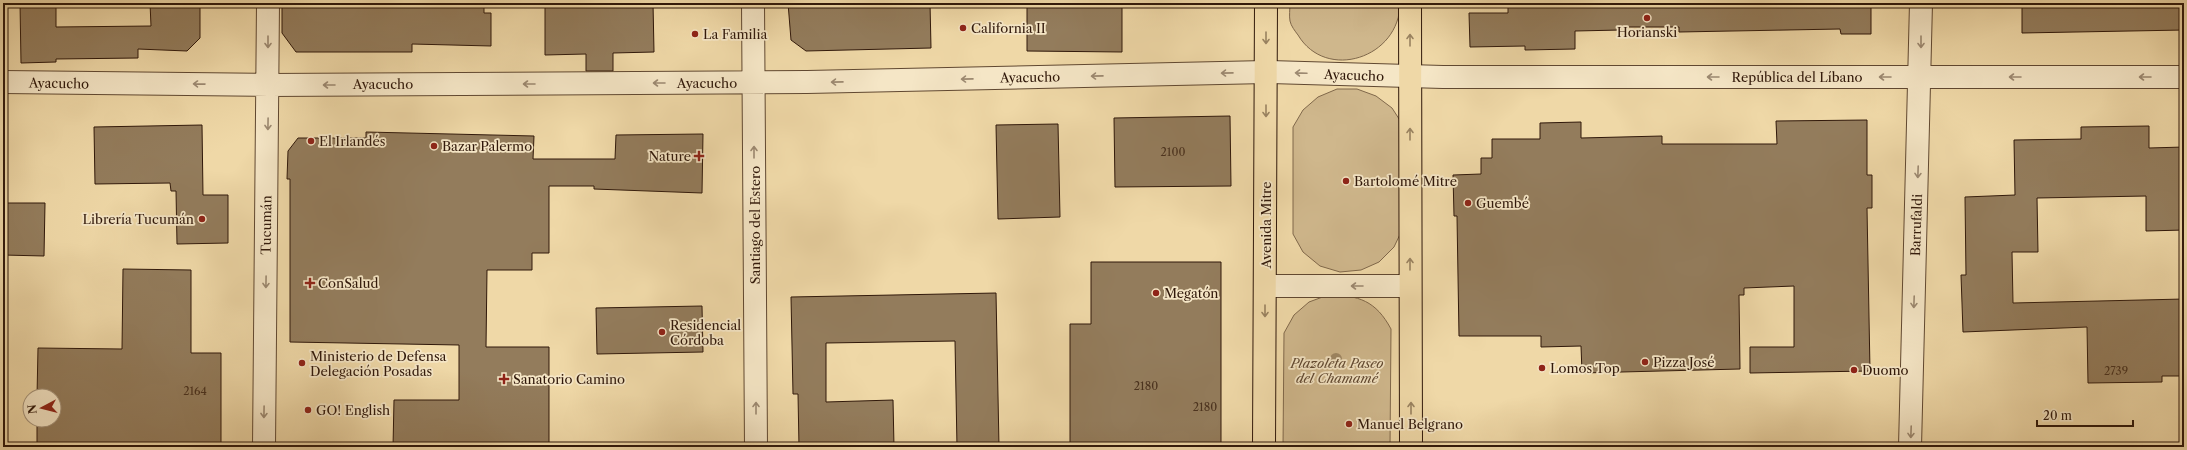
<svg xmlns="http://www.w3.org/2000/svg" width="2187" height="450" font-family="'Libre Caslon Text',serif">
	<style>
		.green { fill: #cfb78c; stroke: #80684b }
		.building { fill: #937c5c; stroke: #30180a }
		.lines { fill: none; stroke-linecap: round; stroke-linejoin: round }
		.minor-casing { stroke: #604831; stroke-width: 24 }
		.major-casing { stroke: #30180a; stroke-width: 24 }
		.minor { stroke: #f5e6c6; stroke-width: 22 }
		.major { stroke: #efd8a7; stroke-width: 22 }
		.tree { fill: #a08966 }
		.oneway { stroke: #998260 }
		.oneway2 { stroke: #9c8971 }
		.poi-dot { fill: #8f2418; stroke: #f5e6c6; stroke-width: 1.5 }
		.labels { text-anchor: middle; dominant-baseline: central; stroke-width: 3.5; stroke-linejoin: round; paint-order: stroke }
		.number-label { font-size: 11px; fill: #49311e }
		.poi-label { font-size: 13px; fill: #30180a; stroke: #f5e6c6; text-anchor: start }
		.street-label { font-size: 13px; fill: #30180a; stroke: #f5e6c6 }
		.park-label { font-size: 13px; font-style: italic; fill: #604831; stroke: #f5e6c6 }
	</style>
	<rect width="100%" height="100%" fill="#efd8a7"/>
	<filter id="stains"><feTurbulence type="fractalNoise" baseFrequency=".005" numOctaves="4"/><feColorMatrix values="0 0 0 0 .2 0 0 0 0 .09 0 0 0 0 .02 0 0 0 .5 -.17"/></filter>
	<radialGradient id="worn" r=".72"><stop offset=".6" stop-color="#630" stop-opacity="0"/><stop offset="1" stop-color="#630" stop-opacity=".3"/></radialGradient>
	<path class="green" d="M1290,3H1400C1400,58 1326,82 1298,35C1295,31 1291,26 1290,21C1289,16 1290,9 1290,3Z
		M1337,89H1357L1376,96L1392,108L1403,125V228L1394,247L1379,262L1361,270L1340,272L1320,266L1303,252L1293,234V127L1303,110L1318,97Z
		M1328,295C1359,295 1376,301 1391,329L1390,447H1283L1284,333L1294,315L1309,302Z"/>
	<path class="building" d="M20,3H56V27L151,26L150,3H200V38L187,51L138,49V58L56,59V62L21,63Z
		M282,3H484V13H491V46L412,44V52H296L282,33Z
		M545,3H653L654,52L613,53V71H586V54L545,55Z
		M788,3H930L931,48L806,51L791,40Z
		M1027,3H1122V52L1027,51Z
		M1508,3H1871V34H1841L1840,29L1679,32V27H1621V30L1575,31V49L1525,50V46L1470,47L1469,13H1508Z
		M2022,3H2184V30L2022,33Z
		M1230,116L1231,186L1115,187L1114,118Z
		M1867,120V175H1872V208H1867L1870,371L1750,373V347H1794V286L1744,288V295H1739L1740,369L1582,373L1581,346L1541,347V336H1459L1457,216H1454L1453,175L1481,174V158H1492V139H1540V123L1581,122V138L1662,136V144H1777L1776,121Z
		M1058,124L1060,217L998,219L996,125Z
		M202,125L203,195H228V243L177,244L176,191H171L170,183L95,184L94,127Z
		M2149,126V148L2184,147V230L2146,231V196L2037,198L2038,252H2012L2013,303L2184,299V376H2162V382L2088,383L2087,327L1963,332L1961,275H1966L1965,197L2015,195L2014,140L2081,139V127Z
		M366,132L534,136L533,159H615L616,135L703,134L702,193L594,189V186H549V253H532V270H487L486,347H549V447H393L394,400H459V345L290,342V179H287L288,151L298,138H366Z
		M3,203H45L44,256L3,255Z
		M1091,262H1221V447H1070V324H1091Z
		M123,269L191,270V353H221V447H37V420H54V396H37L38,348L122,349Z
		M996,293L999,447H957L955,341L826,343V402L893,400L894,447H799L798,394H793L791,297Z
		M702,306L703,352L597,354L596,308Z"/>
	<g class="lines">
		<defs>
			<path id="minor" d="M753,3L756,447
				M3,82L268,85L807,82L1266,72L1443,77H2184
				M1266,286H1410
				M264,447L268,3
				M1910,447L1921,3"/>
			<path id="major" d="M1410,3L1411,447
				M1264,447L1266,3"/>
		</defs>
		<use href="#minor" class="minor-casing"/>
		<use href="#major" class="major-casing"/>
		<use href="#minor" class="minor"/>
		<use href="#major" class="major"/>
	</g>
	<circle class="tree" cx="1336" cy="359" r="6"/>
	<defs><path id="oneway-shaft" d="M-6 0H5M1.5-3L5.5 0L1.5 3" fill="none" stroke-width="1.6" stroke-linecap="round" stroke-linejoin="round"/></defs>
	<g class="oneway">
		<use href="#oneway-shaft" transform="translate(1266 38) rotate(90)"/>
		<use href="#oneway-shaft" transform="translate(1410 40) rotate(-90)"/>
		<use href="#oneway-shaft" transform="translate(1266 111) rotate(90)"/>
		<use href="#oneway-shaft" transform="translate(1410 134) rotate(-90)"/>
		<use href="#oneway-shaft" transform="translate(1410 264) rotate(-90)"/>
		<use href="#oneway-shaft" transform="translate(1265 311) rotate(90)"/>
		<use href="#oneway-shaft" transform="translate(1411 408) rotate(-90)"/>
	</g>
	<g class="oneway2">
		<use href="#oneway-shaft" transform="translate(268 42) rotate(90)"/>
		<use href="#oneway-shaft" transform="translate(1921 42) rotate(90)"/>
		<use href="#oneway-shaft" transform="translate(1227 73) rotate(179)"/>
		<use href="#oneway-shaft" transform="translate(1301 73) rotate(-178)"/>
		<use href="#oneway-shaft" transform="translate(1097 76) rotate(179)"/>
		<use href="#oneway-shaft" transform="translate(1713 77) rotate(180)"/>
		<use href="#oneway-shaft" transform="translate(1885 77) rotate(180)"/>
		<use href="#oneway-shaft" transform="translate(2015 77) rotate(-180)"/>
		<use href="#oneway-shaft" transform="translate(2145 77) rotate(-180)"/>
		<use href="#oneway-shaft" transform="translate(967 79) rotate(179)"/>
		<use href="#oneway-shaft" transform="translate(837 82) rotate(179)"/>
		<use href="#oneway-shaft" transform="translate(659 83) rotate(180)"/>
		<use href="#oneway-shaft" transform="translate(199 84) rotate(-179)"/>
		<use href="#oneway-shaft" transform="translate(529 84) rotate(180)"/>
		<use href="#oneway-shaft" transform="translate(329 85) rotate(180)"/>
		<use href="#oneway-shaft" transform="translate(268 124) rotate(91)"/>
		<use href="#oneway-shaft" transform="translate(754 152) rotate(-90)"/>
		<use href="#oneway-shaft" transform="translate(1918 172) rotate(92)"/>
		<use href="#oneway-shaft" transform="translate(266 282) rotate(91)"/>
		<use href="#oneway-shaft" transform="translate(1357 286) rotate(-180)"/>
		<use href="#oneway-shaft" transform="translate(1914 302) rotate(92)"/>
		<use href="#oneway-shaft" transform="translate(756 408) rotate(-90)"/>
		<use href="#oneway-shaft" transform="translate(264 412) rotate(91)"/>
		<use href="#oneway-shaft" transform="translate(1911 432) rotate(92)"/>
	</g>
	<g class="poi-dot">
		<circle cx="1647" cy="18" r="4"/>
		<circle cx="963" cy="28" r="4"/>
		<circle cx="695" cy="34" r="4"/>
		<circle cx="311" cy="141" r="4"/>
		<circle cx="434" cy="146" r="4"/>
		<path d="M697 150h4v4h4v4h-4v4h-4v-4h-4v-4h4z"/>
		<circle cx="1346" cy="181" r="4"/>
		<circle cx="1468" cy="203" r="4"/>
		<circle cx="202" cy="219" r="4"/>
		<path d="M308 277h4v4h4v4h-4v4h-4v-4h-4v-4h4z"/>
		<circle cx="1156" cy="293" r="4"/>
		<circle cx="662" cy="332" r="4"/>
		<circle cx="1645" cy="362" r="4"/>
		<circle cx="302" cy="363" r="4"/>
		<circle cx="1542" cy="368" r="4"/>
		<circle cx="1854" cy="370" r="4"/>
		<path d="M502 373h4v4h4v4h-4v4h-4v-4h-4v-4h4z"/>
		<circle cx="308" cy="410" r="4"/>
		<circle cx="1349" cy="424" r="4"/>
	</g>
	<g class="labels">
		<g class="number-label">
			<text x="1173" y="152">2100</text>
			<text x="2116" y="371">2739</text>
			<text x="1146" y="386">2180</text>
			<text x="195" y="391">2164</text>
			<text x="1205" y="407">2180</text>
		</g>
		<g class="poi-label">
			<text x="971" y="28">California II</text>
			<text x="1647" y="32" text-anchor="middle">Horianski</text>
			<text x="703" y="34">La Familia</text>
			<text x="319" y="141">El Irlandés</text>
			<text x="442" y="146">Bazar Palermo</text>
			<text x="691" y="156" text-anchor="end">Nature</text>
			<text x="1354" y="181">Bartolomé Mitre</text>
			<text x="1476" y="203">Guembé</text>
			<text x="194" y="219" text-anchor="end">Librería Tucumán</text>
			<text x="318" y="283">ConSalud</text>
			<text x="1164" y="293">Megatón</text>
			<text x="670" y="325">Residencial<tspan x="670" dy="15">Córdoba</tspan></text>
			<text x="310" y="356">Ministerio de Defensa<tspan x="310" dy="15">Delegación Posadas</tspan></text>
			<text x="1653" y="362">Pizza José</text>
			<text x="1550" y="368">Lomos Top</text>
			<text x="1862" y="370">Duomo</text>
			<text x="513" y="379">Sanatorio Camino</text>
			<text x="316" y="410">GO! English</text>
			<text x="1357" y="424">Manuel Belgrano</text>
		</g>
		<g class="street-label">
			<text transform="translate(1354 75) rotate(2)">Ayacucho</text>
			<text transform="translate(1030 77) rotate(-1)">Ayacucho</text>
			<text x="1797" y="77">República del Líbano</text>
			<text transform="translate(59 83) rotate(1)">Ayacucho</text>
			<text x="707" y="83">Ayacucho</text>
			<text x="383" y="84">Ayacucho</text>
			<text transform="translate(266 225) rotate(-89)">Tucumán</text>
			<text transform="translate(755 225) rotate(-90)">Santiago del Estero</text>
			<text transform="translate(1266 225) rotate(-90)">Avenida Mitre</text>
			<text transform="translate(1916 225) rotate(-88)">Barrufaldi</text>
		</g>
		<g class="park-label">
			<text x="1337" y="363">Plazoleta Paseo<tspan x="1337" dy="15">del Chamamé</tspan></text>
		</g>
	</g>
	<rect width="2187" height="450" fill="none" stroke="#efd8a7" stroke-width="16"/>
	<rect x="4" y="4" width="2179" height="442" fill="none" stroke="#30180a" stroke-width="2"/>
	<rect x="8" y="8" width="2171" height="434" fill="none" stroke="#30180a"/>
	<g transform="translate(42 408) rotate(263)"><circle r="19" fill="#f5e6c6" stroke="#a6947b"/>
	<path d="M0-3L7 15L0 10L-7 15Z" fill="#8f2418"/>
	<text y="-6" font-size="11" font-weight="bold" text-anchor="middle" fill="#30180a">N</text>
	</g>
	<path d="M2037 420v6h96v-6" fill="none" stroke="#30180a" stroke-width="2"/>
	<text x="2043" y="420" font-size="12" fill="#30180a" stroke="#f5e6c6" stroke-width="3" paint-order="stroke">20 m</text>
	<rect width="100%" height="100%" filter="url(#stains)"/>
	<rect width="100%" height="100%" fill="url(#worn)"/>
</svg>
